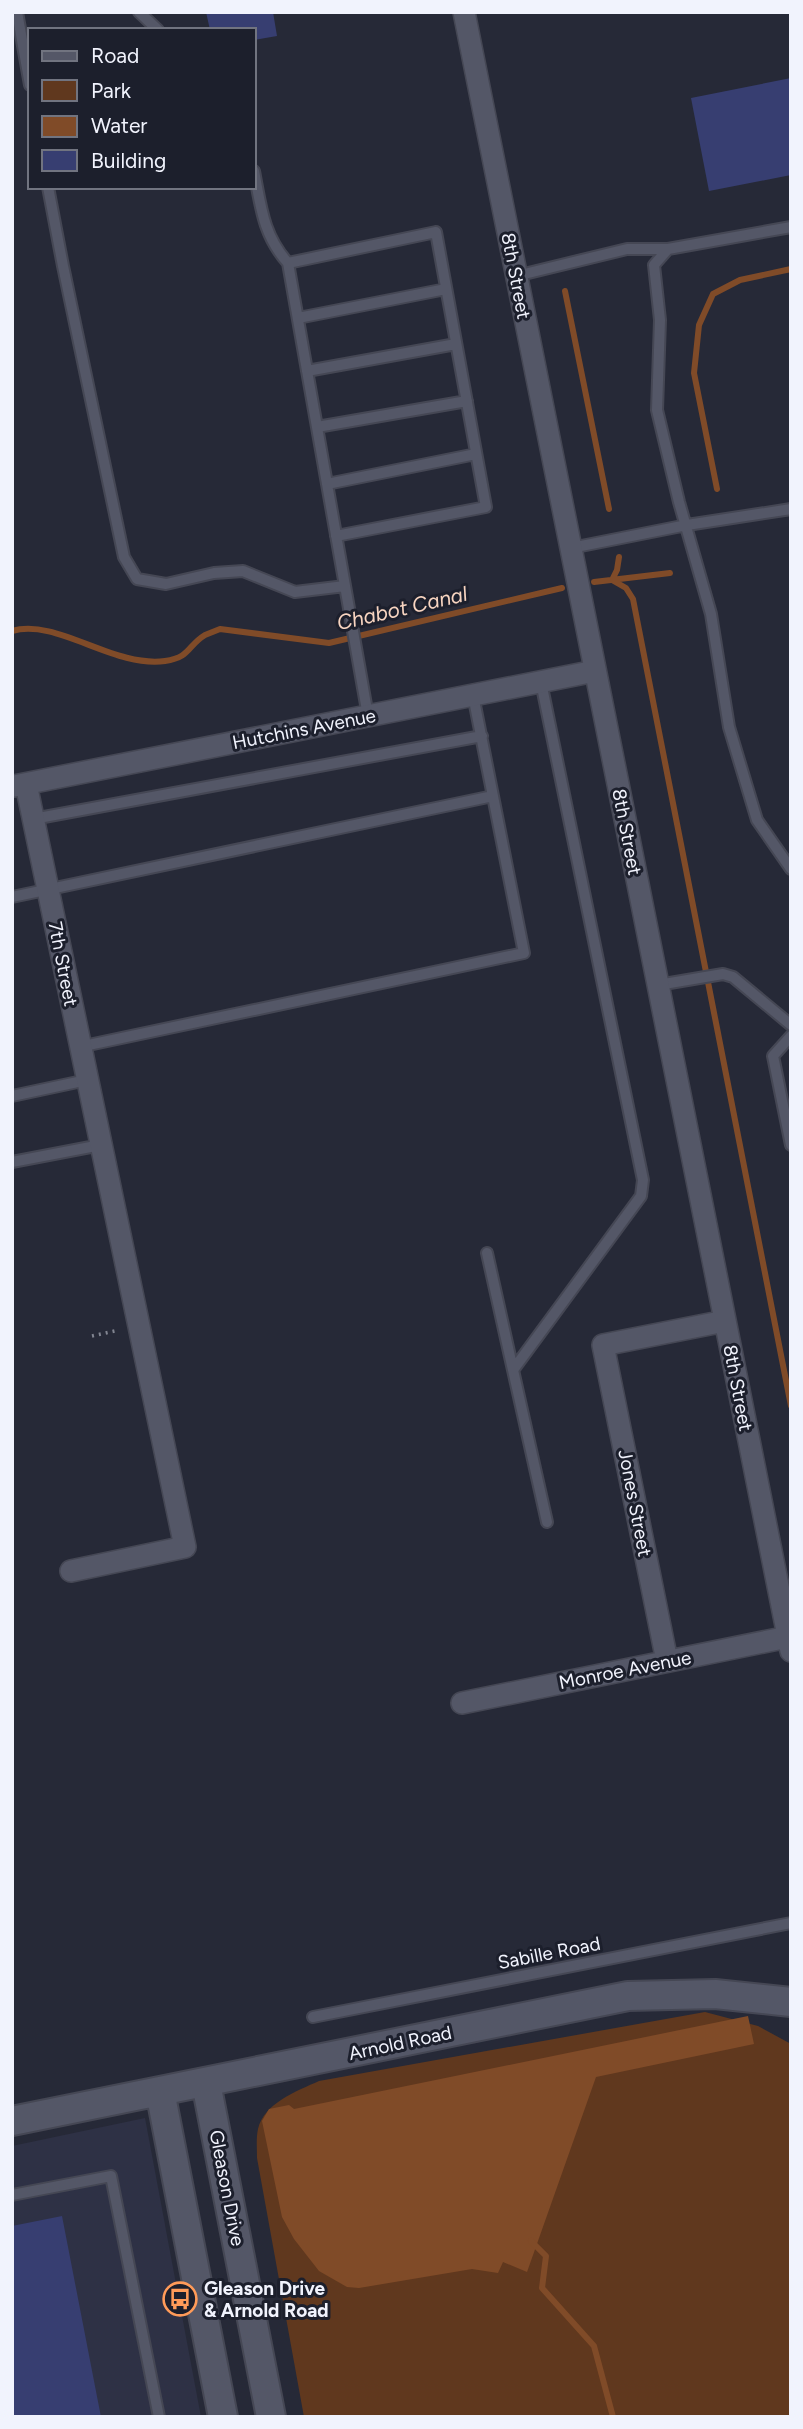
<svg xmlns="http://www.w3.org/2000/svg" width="803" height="2429" font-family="Figtree,sans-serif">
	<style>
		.built { fill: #2e3145 }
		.green { fill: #60381e }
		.water { fill: #804b28 }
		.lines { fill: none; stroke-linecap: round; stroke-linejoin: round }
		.stream { stroke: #804b28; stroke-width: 6 }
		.building { fill: #373e71 }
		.lane-casing { stroke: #454754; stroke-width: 14 }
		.street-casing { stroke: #454754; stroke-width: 24 }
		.secondary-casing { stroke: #454754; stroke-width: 32 }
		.path { stroke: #828591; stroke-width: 3.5; stroke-dasharray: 2 5; stroke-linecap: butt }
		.lane { stroke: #545767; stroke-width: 10 }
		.street { stroke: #545767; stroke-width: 21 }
		.secondary { stroke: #545767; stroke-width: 28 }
		.labels { text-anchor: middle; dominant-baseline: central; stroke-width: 6; stroke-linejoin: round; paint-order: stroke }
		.street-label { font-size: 19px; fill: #f1f3fd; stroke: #1c1f2c }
		.poi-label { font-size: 19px; font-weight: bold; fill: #f1f3fd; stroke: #1c1f2c; text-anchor: start }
		.water-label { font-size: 21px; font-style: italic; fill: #f8d5c1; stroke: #1c1f2c }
	</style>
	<rect width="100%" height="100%" fill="#262937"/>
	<path class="built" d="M145,2118L201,2417H12V2146Z"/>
	<path class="green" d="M705,2012L758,2026L791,2044V2417H304L257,2158C257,2149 256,2138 258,2129C264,2103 297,2091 319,2081Z"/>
	<path class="water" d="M748,2016L754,2044L596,2077L527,2272L503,2262L498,2273L472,2269L359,2288L347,2287L319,2271L294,2239L282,2217L262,2121L269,2109L289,2105L294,2109Z"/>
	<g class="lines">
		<path class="stream" d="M565,291L609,509
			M717,489L694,373L699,325L713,294L740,280L791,269
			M612,580L626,588L633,599L791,1406
			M612,580L617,570L619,557
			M594,582L670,573
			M12,631C57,618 113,668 165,661C191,657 187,646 205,635C210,633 215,631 220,629L329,643L562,588
			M531,2241L546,2256L542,2288L594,2346L613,2417"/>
	</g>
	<path class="building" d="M206,12H273L277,36L254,40V30H210Z
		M791,78V175L709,191L691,98Z
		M62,2216L101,2417H12V2226Z"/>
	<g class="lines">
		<defs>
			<path id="lane" d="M17,12L30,85
				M139,12L158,30
				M254,171C261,207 263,235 288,263
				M48,187L63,266L124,557L137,579L166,584L214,573L243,571L295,592L345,586
				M791,227L668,249L654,265L660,320L657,410L679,502L711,614L729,727L757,820L791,869
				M516,276L627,249H668
				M298,318L446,289
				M307,371L456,344
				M317,427L467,401
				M327,484L476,454
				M336,536L486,507L436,232L288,263L368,716
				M571,548L687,525L791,509
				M541,682L643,1180L641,1196L513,1370L547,1522
				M33,819L482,736
				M12,897L493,796
				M658,985L723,974L733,977L791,1025
				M791,1036L773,1056L791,1145
				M79,1047L524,953L473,695
				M12,1096L87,1080
				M12,1162L101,1145
				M487,1253L513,1370
				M313,2017L791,1923
				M12,2195L111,2176L159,2417"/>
			<path id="street" d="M464,12L791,1651
				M26,784L185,1547L71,1571
				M14,786L595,671
				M667,1661L603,1345L725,1321
				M462,1703L788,1637"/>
			<path id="secondary" d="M206,2083L271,2417
				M160,2091L223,2417
				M12,2121L628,1996L715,1994L791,2002"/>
		</defs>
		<use href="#lane" class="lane-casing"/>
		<use href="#street" class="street-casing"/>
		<use href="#secondary" class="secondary-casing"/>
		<path class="path" d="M92,1336L119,1330"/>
		<use href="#lane" class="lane"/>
		<use href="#street" class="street"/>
		<use href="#secondary" class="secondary"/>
	</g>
	<defs>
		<symbol id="bus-ring" viewBox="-11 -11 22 22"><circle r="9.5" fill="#1c1f2c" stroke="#ff9b59" stroke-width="1.5"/><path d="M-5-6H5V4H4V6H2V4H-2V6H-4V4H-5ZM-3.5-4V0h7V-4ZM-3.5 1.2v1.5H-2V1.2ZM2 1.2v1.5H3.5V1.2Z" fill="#ff9b59"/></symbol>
	</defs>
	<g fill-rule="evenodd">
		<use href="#bus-ring" x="161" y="2280" width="38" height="38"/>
	</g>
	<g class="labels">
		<g class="street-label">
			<text transform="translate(516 276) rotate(79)">8th Street</text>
			<text transform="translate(304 729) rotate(-11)">Hutchins Avenue</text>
			<text transform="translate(627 832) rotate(79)">8th Street</text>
			<text transform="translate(63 964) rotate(79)">7th Street</text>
			<text transform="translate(738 1388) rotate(79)">8th Street</text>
			<text transform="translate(635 1503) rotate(79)">Jones Street</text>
			<text transform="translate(625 1670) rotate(-11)">Monroe Avenue</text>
			<text transform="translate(549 1953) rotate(-11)">Sabille Road</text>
			<text transform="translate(400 2043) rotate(-12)">Arnold Road</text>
			<text transform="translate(227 2188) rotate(79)">Gleason Drive</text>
		</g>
		<g class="poi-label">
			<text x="204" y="2288">Gleason Drive<tspan x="204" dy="22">&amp; Arnold Road</tspan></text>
		</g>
		<g class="water-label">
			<text transform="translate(402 608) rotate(-13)">Chabot Canal</text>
		</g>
	</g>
	<rect width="803" height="2429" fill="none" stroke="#f1f3fd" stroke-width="28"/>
	<rect x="28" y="28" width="228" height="161" fill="#1c1f2c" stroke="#717480" stroke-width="2"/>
	<rect x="42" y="51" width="35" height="10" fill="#545767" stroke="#717480" stroke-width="2"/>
	<text x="91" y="63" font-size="21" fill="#f1f3fd">Road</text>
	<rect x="42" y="80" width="35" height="21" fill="#60381e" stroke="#717480" stroke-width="2"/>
	<text x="91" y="98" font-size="21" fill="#f1f3fd">Park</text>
	<rect x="42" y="116" width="35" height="21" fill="#804b28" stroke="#717480" stroke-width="2"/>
	<text x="91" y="133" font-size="21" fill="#f1f3fd">Water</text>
	<rect x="42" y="150" width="35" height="21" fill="#373e71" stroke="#717480" stroke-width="2"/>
	<text x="91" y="168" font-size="21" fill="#f1f3fd">Building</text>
</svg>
